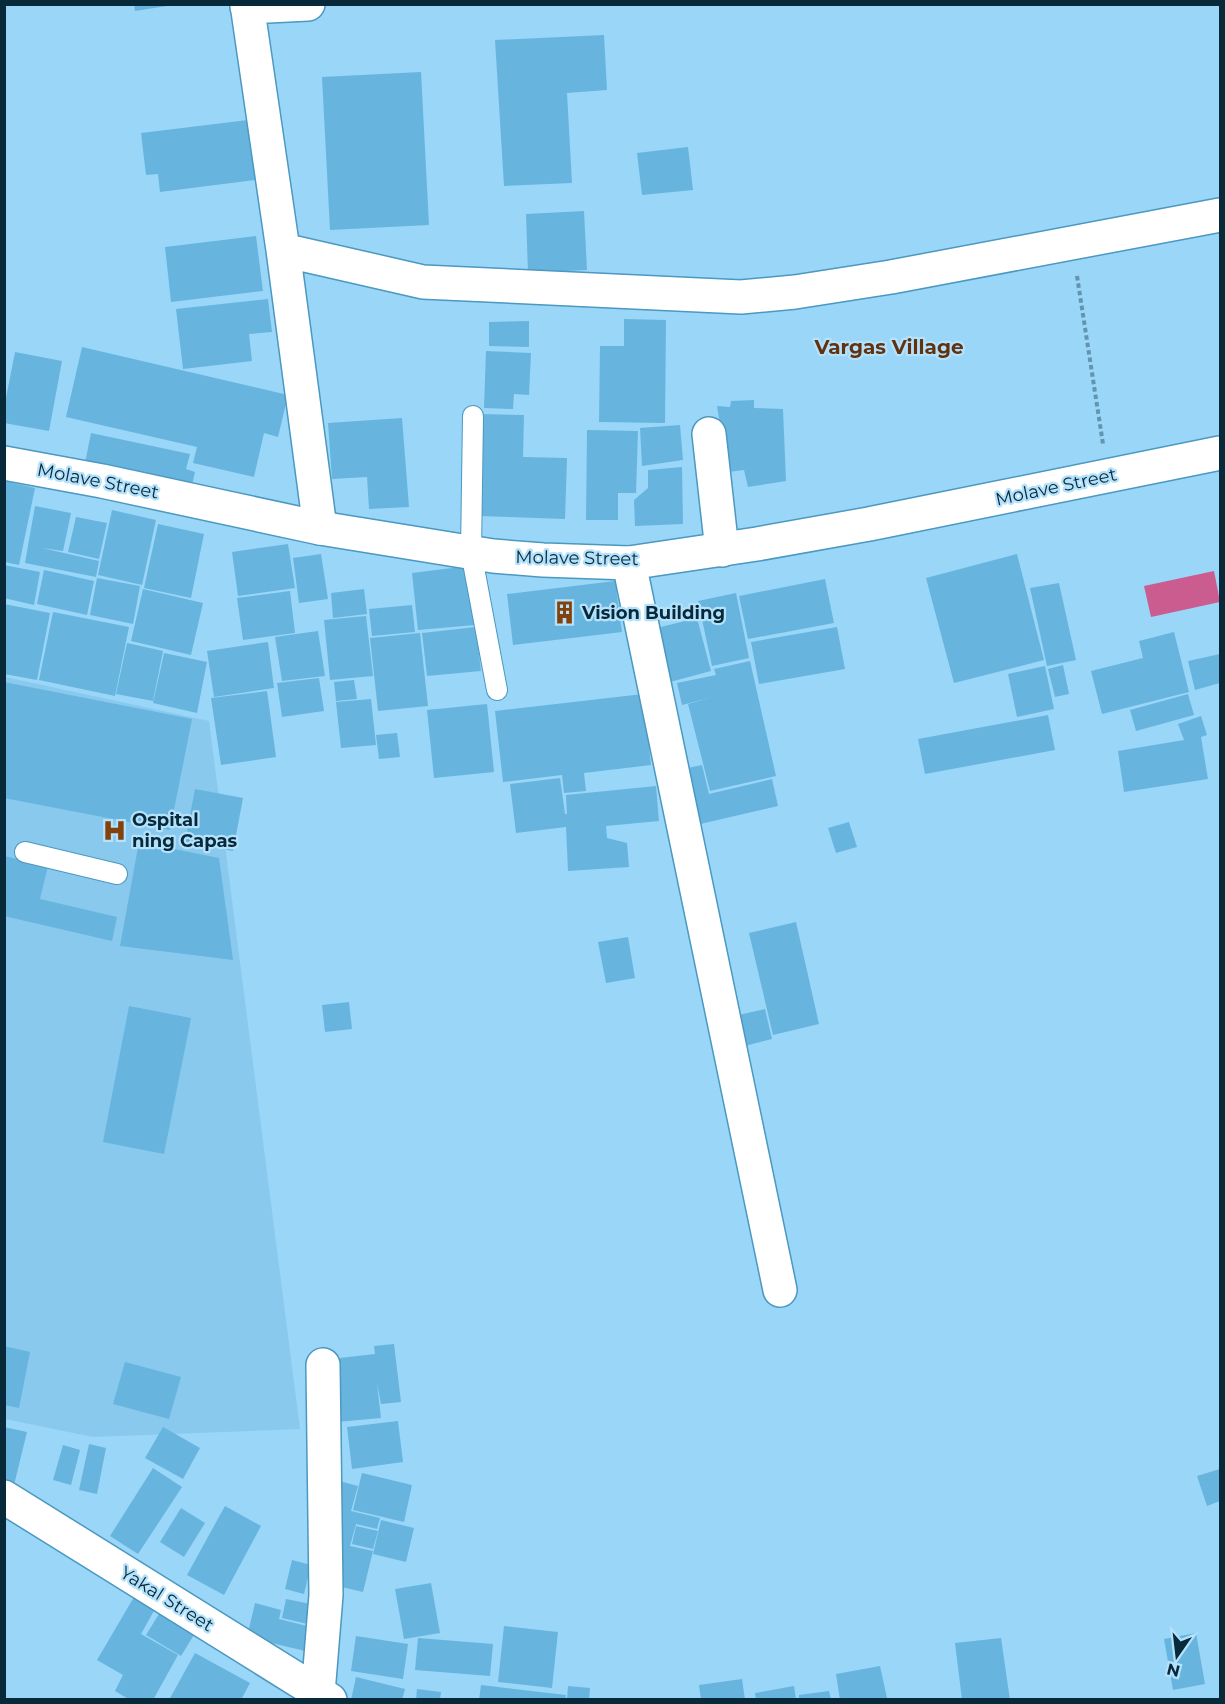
<svg xmlns="http://www.w3.org/2000/svg" width="1225" height="1704" font-family="Montserrat,sans-serif">
	<style>
		.built { fill: #88c9ed }
		.water { fill: #cb5c8f }
		.building { fill: #67b5de }
		.lines { fill: none; stroke-linecap: round; stroke-linejoin: round }
		.service-casing { stroke: #4b98c0; stroke-width: 22 }
		.minor-casing { stroke: #4b98c0; stroke-width: 36 }
		.tertiary-casing { stroke: #4b98c0; stroke-width: 36 }
		.path { stroke: #6294b0; stroke-width: 4; stroke-dasharray: 4.5 3; stroke-linecap: butt }
		.service { stroke: #fff; stroke-width: 20 }
		.minor { stroke: #fff; stroke-width: 33 }
		.tertiary { stroke: #fff; stroke-width: 33 }
		.labels { text-anchor: middle; dominant-baseline: central; stroke-width: 4.5; stroke-linejoin: round; paint-order: stroke }
		.street-label { font-size: 18px; fill: #072939; stroke: #b4e1fb }
		.poi-label { font-size: 18px; font-weight: bold; fill: #072939; stroke: #b4e1fb; text-anchor: start }
		.neighbourhood-label { font-size: 20px; font-weight: bold; fill: #603210; stroke: #b4e1fb }
	</style>
	<rect width="100%" height="100%" fill="#9ad6f8"/>
	<path class="built" d="M5,677L209,721L300,1429L93,1437L5,1419Z"/>
	<path class="water" d="M1214,571L1220,602L1151,617L1144,586Z"/>
	<path class="building" d="M134,4H167V6L135,11Z
		M604,35L607,90L567,93L572,183L504,186L495,40Z
		M421,72L429,225L330,230L322,77Z
		M248,120L255,180L160,192L158,174L146,175L141,133Z
		M688,147L693,190L642,195L637,153Z
		M584,211L587,270L528,273L526,214Z
		M256,236L263,291L171,302L165,247Z
		M268,299L272,332L249,334L252,361L183,369L176,309Z
		M624,319L666,320L665,423L599,422L600,346H624Z
		M529,321V347L489,346V322Z
		M82,347L288,395L278,437L264,433L254,477L193,463L197,447L66,417Z
		M486,351L531,353L529,395L514,394L513,409L484,408Z
		M15,352L62,361L49,431L4,423V408Z
		M754,400V408L783,409L786,481L748,487L744,470L728,472L717,406L730,407L731,401Z
		M480,414L524,415L523,457L567,458L565,519L478,516Z
		M402,418L409,507L369,509L367,477L332,479L328,423Z
		M680,425L683,460L642,466L640,428Z
		M587,430L638,431L636,493H618V520H586Z
		M91,433L190,454L186,469L195,472L191,490L84,468Z
		M682,467L683,524L635,526L634,500L648,488V470Z
		M4,481L35,488L19,565L4,562Z
		M35,506L71,513L63,551L42,548L99,561L96,577L25,563Z
		M112,510L156,520L142,585L98,575Z
		M76,517L107,523L99,559L68,552Z
		M158,524L204,534L191,598L144,588Z
		M288,544L295,588L238,596L232,552Z
		M321,554L328,599L299,603L293,558Z
		M1017,554L1044,660L954,683L926,578Z
		M4,565L40,572L34,605L4,598Z
		M468,566L475,625L418,630L412,573Z
		M44,570L94,581L87,615L37,604Z
		M97,578L140,586L133,624L90,615Z
		M825,579L834,623L748,639L739,596Z
		M615,581L622,632L513,645L507,594Z
		M1059,583L1076,660L1047,666L1030,588Z
		M143,589L203,603L191,655L131,641Z
		M364,589L367,614L333,618L331,593Z
		M290,591L295,633L243,640L237,598Z
		M736,593L749,658L712,666L698,601Z
		M4,604L50,613L37,680L4,674Z
		M412,605L415,632L372,636L369,609Z
		M53,612L129,627L115,696L39,680Z
		M366,616L373,676L330,680L324,620Z
		M697,618L711,671L670,682L657,628Z
		M476,627L481,671L427,676L422,633Z
		M837,627L845,669L759,684L751,642Z
		M318,631L325,676L282,681L275,637Z
		M1174,632L1189,692L1102,714L1091,671L1143,658L1139,641Z
		M420,633L428,706L378,711L370,638Z
		M268,642L274,688L214,697L207,651Z
		M127,643L163,651L153,701L116,694Z
		M164,653L207,662L197,713L153,703Z
		M1220,654V683L1195,690L1188,661Z
		M750,661L776,776L710,791L688,704L713,697L682,705L677,683L716,675L714,669Z
		M1063,665L1069,694L1055,697L1048,669Z
		M1045,666L1054,709L1017,717L1008,674Z
		M319,678L324,711L282,717L277,683Z
		M354,680L357,699L336,701L334,682Z
		M4,682L192,719L170,830L4,798Z
		M267,691L276,757L221,765L211,698Z
		M643,694L651,765L584,773L586,791L564,793L562,775L503,782L495,711Z
		M1188,694L1194,715L1136,731L1130,710Z
		M371,699L376,745L341,748L336,702Z
		M487,704L494,772L434,778L427,710Z
		M1048,715L1055,750L925,774L918,739Z
		M1201,716L1207,735L1201,737L1208,779L1124,792L1118,751L1184,740L1178,724Z
		M397,733L400,757L379,759L376,735Z
		M702,765L709,794L772,779L778,806L696,825L683,769Z
		M560,778L565,814H567L566,795L656,786L659,821L606,826L607,838L627,843L629,867L568,871L566,827L516,833L510,784Z
		M195,789L243,798L233,851L185,842Z
		M849,822L857,847L836,853L828,828Z
		M139,842L219,858L233,960L120,946Z
		M4,856L48,866L40,899L117,917L112,941L4,916Z
		M796,922L819,1024L773,1035L749,933Z
		M628,937L635,978L606,983L598,942Z
		M349,1002L352,1029L325,1032L322,1005Z
		M129,1006L191,1018L164,1154L103,1142Z
		M765,1009L772,1039L741,1047L734,1016Z
		M394,1344L401,1402L381,1404L377,1383L381,1418L337,1422L331,1359L375,1354L374,1346Z
		M4,1346L30,1352L19,1408L4,1405Z
		M125,1362L181,1377L169,1419L113,1404Z
		M398,1421L403,1462L352,1469L347,1427Z
		M4,1427L27,1432L14,1485L4,1483Z
		M163,1427L200,1448L183,1479L145,1458Z
		M89,1444L106,1448L97,1494L79,1490Z
		M63,1445L80,1450L71,1485L53,1480Z
		M153,1468L182,1487L138,1554L110,1536Z
		M1220,1469V1501L1207,1506L1197,1476Z
		M362,1473L412,1485L404,1522L353,1510Z
		M339,1481L358,1486L351,1511L380,1518L377,1529L356,1524L350,1546L373,1551L363,1592L329,1584Z
		M225,1506L261,1526L224,1595L187,1575Z
		M181,1508L205,1523L184,1557L160,1542Z
		M381,1520L414,1528L406,1562L373,1554Z
		M356,1526L378,1531L373,1549L352,1544Z
		M292,1560L311,1565L304,1594L285,1589Z
		M431,1583L440,1633L404,1639L395,1589Z
		M134,1597L155,1609L141,1634L178,1655L153,1700H130L115,1691L123,1675L97,1660Z
		M286,1599L321,1606L316,1626L282,1618Z
		M255,1603L281,1610L279,1619L311,1627L305,1651L247,1637Z
		M162,1609L197,1630L181,1656L146,1635Z
		M504,1626L558,1632L552,1688L498,1682Z
		M1196,1633L1205,1684L1173,1690L1164,1639Z
		M356,1636L408,1644L403,1679L351,1671Z
		M418,1638L493,1644L490,1676L415,1670Z
		M1001,1638L1010,1700H962L955,1643Z
		M195,1653L250,1683L241,1700H169Z
		M880,1666L887,1698L840,1700L836,1674Z
		M356,1677L405,1689L402,1700H351Z
		M742,1679L745,1700H701L699,1685Z
		M481,1685L566,1695L565,1700H479Z
		M568,1686L590,1688L589,1700H567Z
		M794,1686L796,1700H756L755,1693Z
		M417,1689L441,1692L440,1700H416Z
		M829,1691L831,1700H799V1695Z"/>
	<g class="lines">
		<defs>
			<path id="service" d="M473,416L471,552L497,690
				M25,852L117,874"/>
			<path id="minor" d="M247,4L283,250L320,528
				M247,7L308,4
				M283,250L423,282L741,297L795,292L891,277L1220,215
				M709,434L722,550
				M629,563L780,1290
				M318,1693L326,1595L323,1365"/>
			<path id="tertiary" d="M4,463L102,481L320,528L493,556L543,560L629,563L757,544L869,524L1220,453
				M4,1497L330,1700"/>
		</defs>
		<use href="#service" class="service-casing"/>
		<use href="#minor" class="minor-casing"/>
		<use href="#tertiary" class="tertiary-casing"/>
		<path class="path" d="M1077,276L1103,444"/>
		<use href="#service" class="service"/>
		<use href="#minor" class="minor"/>
		<use href="#tertiary" class="tertiary"/>
	</g>
	<defs>
		<symbol id="building-bare" viewBox="-9 -9 18 18"><path d="M-4-6H4V6H1V3H-1V6H-4ZM-2.5-4.3h1.7v1.8h-1.7ZM.8-4.3h1.7v1.8H.8ZM-2.5-1h1.7V.8h-1.7ZM.8-1h1.7V.8H.8Z" fill="#83420b" stroke="#b4e1fb" stroke-width="2.5" paint-order="stroke"/></symbol>
		<symbol id="hospital-bare" viewBox="-9 -9 18 18"><path d="M-5-5h3v3.5h4V-5h3V5h-3V1.5h-4V5h-3Z" fill="#83420b" stroke="#b4e1fb" stroke-width="2.5" paint-order="stroke"/></symbol>
	</defs>
	<g fill-rule="evenodd">
		<use href="#building-bare" x="548" y="596" width="33" height="33"/>
		<use href="#hospital-bare" x="98" y="814" width="33" height="33"/>
	</g>
	<g class="labels">
		<g class="street-label">
			<text transform="translate(98 481) rotate(11)">Molave Street</text>
			<text transform="translate(1056 487) rotate(-12)">Molave Street</text>
			<text transform="translate(577 558) rotate(1)">Molave Street</text>
			<text transform="translate(167 1599) rotate(32)">Yakal Street</text>
		</g>
		<g class="poi-label">
			<text x="582" y="613">Vision Building</text>
			<text x="132" y="820">Ospital<tspan x="132" dy="21">ning Capas</tspan></text>
		</g>
		<g class="neighbourhood-label">
			<text x="889" y="347">Vargas Village</text>
		</g>
	</g>
	<rect width="1225" height="1704" fill="none" stroke="#072939" stroke-width="12"/>
	<g transform="translate(1177 1656) rotate(194)" stroke="#b4e1fb" stroke-width="4.5" paint-order="stroke">
	<path d="M0-4.5L10 22L0 15L-10 22Z" fill="#072939"/>
	<text y="-9" font-size="16" font-weight="bold" text-anchor="middle" fill="#072939">N</text>
	</g>
</svg>
